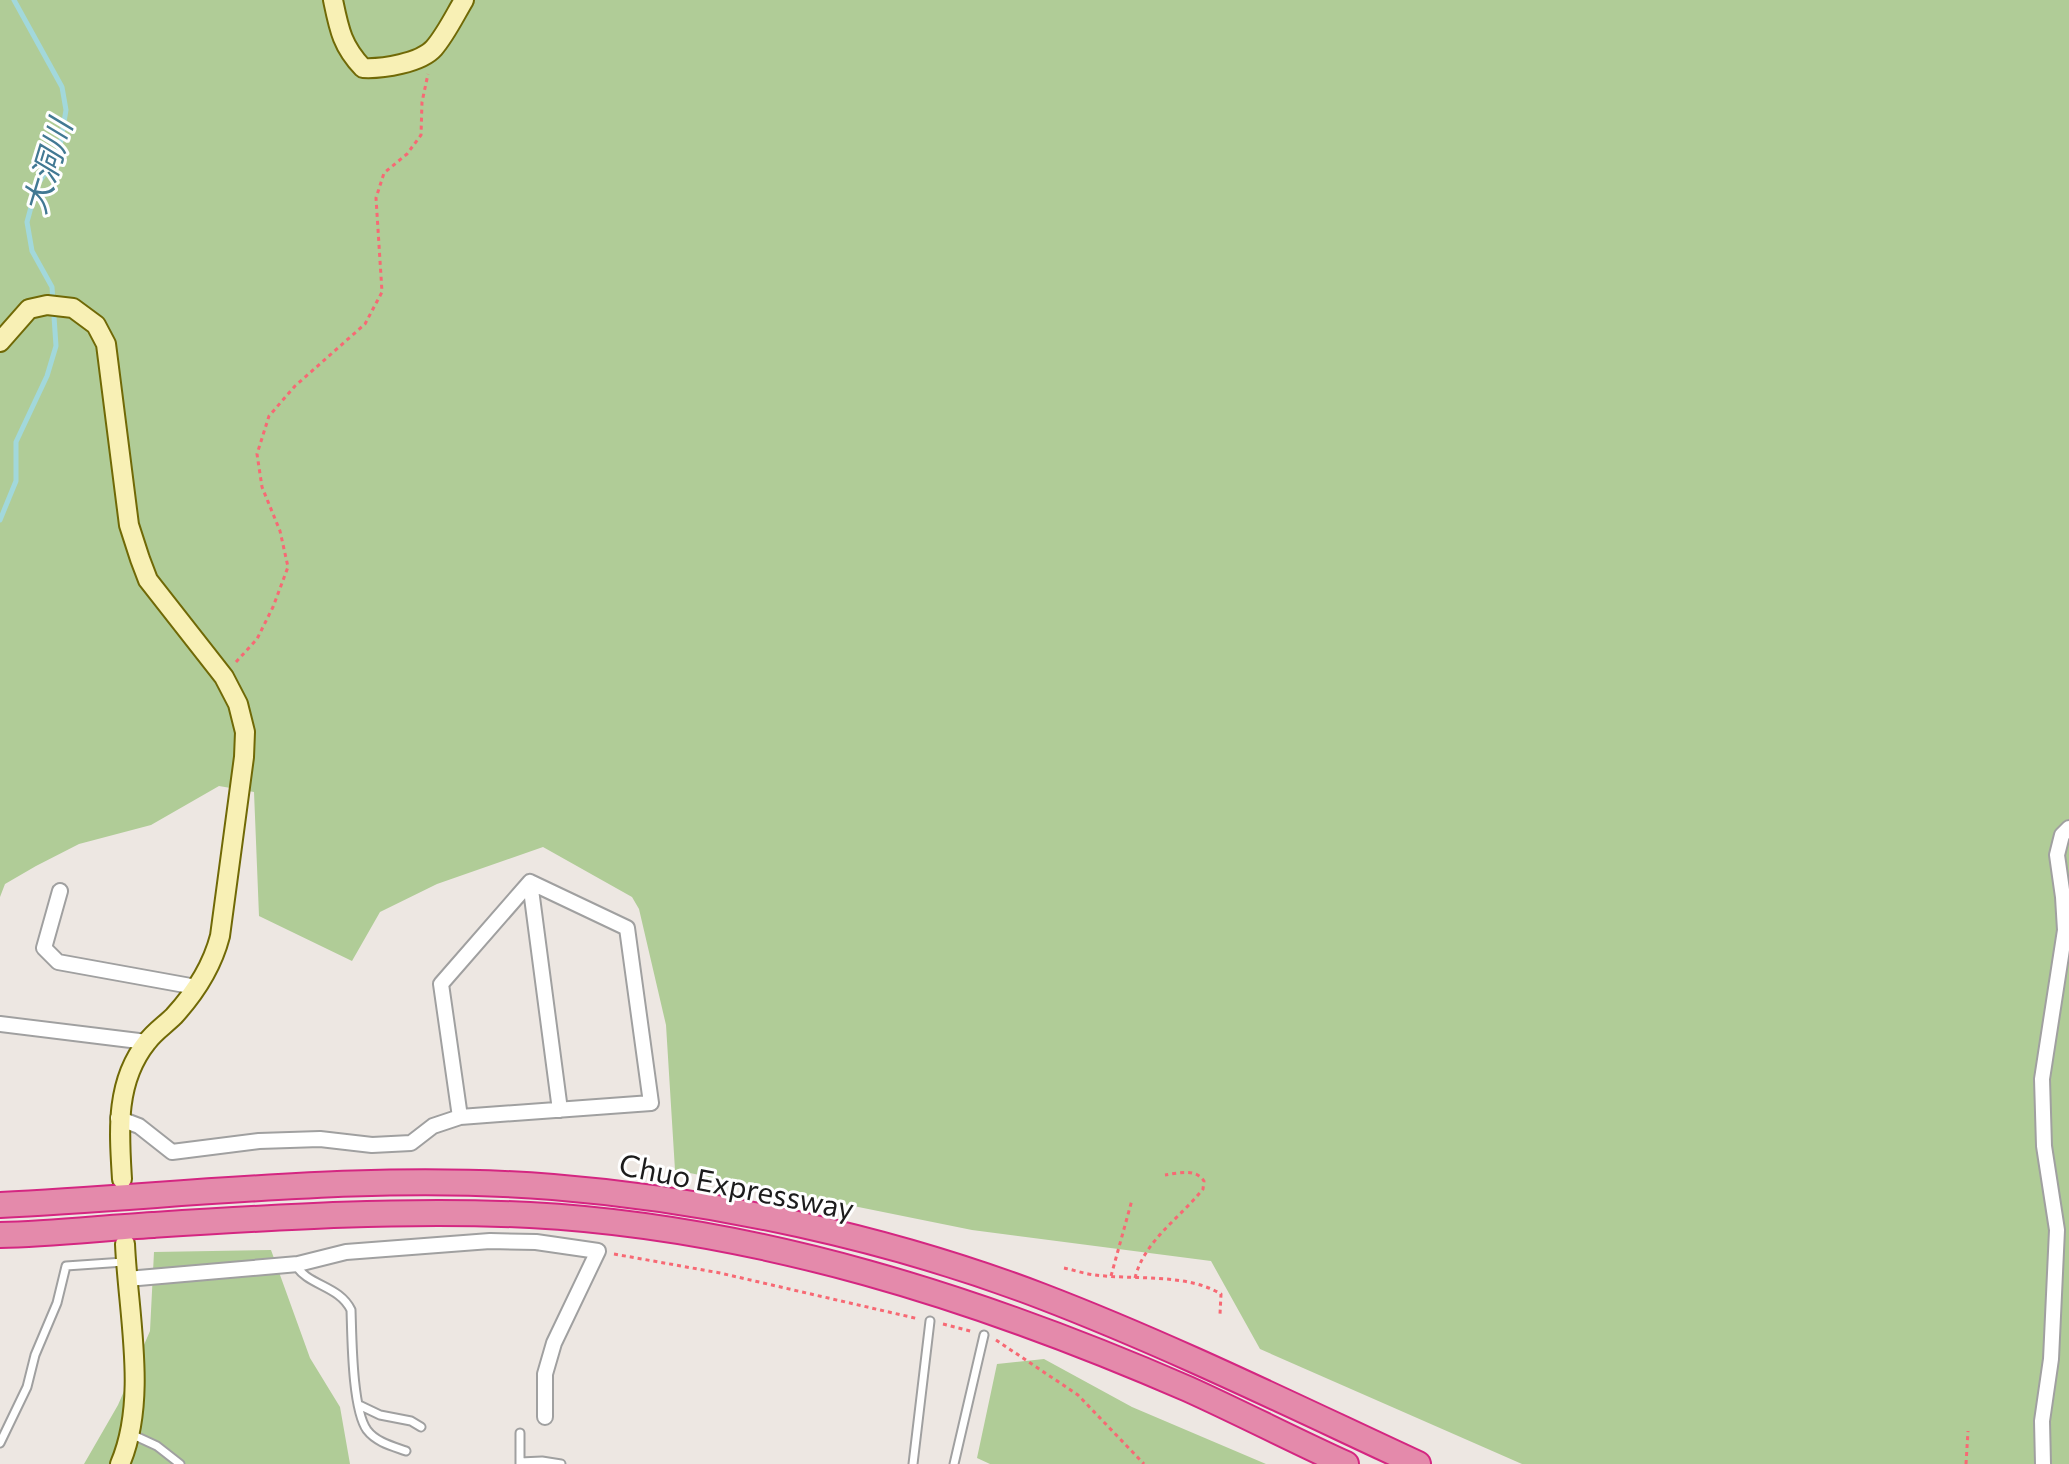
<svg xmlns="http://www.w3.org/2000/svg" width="2069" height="1464" font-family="Commissioner,'Noto Sans JP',sans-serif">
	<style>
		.forest { fill: #b0cc97 }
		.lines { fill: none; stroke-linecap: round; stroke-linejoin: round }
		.stream { stroke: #a2d8db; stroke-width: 5 }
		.lane-casing { stroke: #a0a0a0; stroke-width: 11 }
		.street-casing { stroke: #a0a0a0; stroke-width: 18 }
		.secondary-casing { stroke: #706906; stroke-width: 22 }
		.highway-casing { stroke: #d42681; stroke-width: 28 }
		.path { stroke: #f76974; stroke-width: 3; stroke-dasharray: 4 4; stroke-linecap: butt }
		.lane { stroke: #fff; stroke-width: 7 }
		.street { stroke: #fff; stroke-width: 14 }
		.secondary { stroke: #f8f0b5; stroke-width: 18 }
		.highway { stroke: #e48aab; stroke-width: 24 }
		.labels { text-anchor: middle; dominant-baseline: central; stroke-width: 6; stroke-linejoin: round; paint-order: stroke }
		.street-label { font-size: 30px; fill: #1c1c1c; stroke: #fff }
		.water-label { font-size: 32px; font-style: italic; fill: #427993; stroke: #fff }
	</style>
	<rect width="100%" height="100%" fill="#ede7e2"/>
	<path class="forest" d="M0,0H2069V1464H1522L1260,1349L1211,1261L972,1230L675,1170L666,1025L639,909L632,897L543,847L437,884L380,912L352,961L259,916L254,792L219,786L151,825L79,844L36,866L5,884L0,897Z
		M271,1250L310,1358L340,1407L350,1464H84L118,1405L150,1331L154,1252Z
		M1044,1359L1132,1407L1266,1464H990L977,1458L997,1364Z"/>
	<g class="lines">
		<path class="stream" d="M0,520L16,481V442L47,376L56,346L52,287L32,251L27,222L37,185L53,162L60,146L66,110L62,87L14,0"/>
		<defs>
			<path id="lane" d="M295,1264C307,1286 339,1285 351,1310C352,1337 352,1409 367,1430C376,1442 392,1446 406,1451
				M359,1405L380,1415L411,1421L421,1427
				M520,1433V1464
				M131,1434L157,1446L180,1464
				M0,1443L27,1387L35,1355L57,1303L66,1266L124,1262
				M520,1462L542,1461L561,1464
				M913,1464L930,1321
				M954,1464L984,1335"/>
			<path id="street" d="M530,882L560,1110
				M60,891L44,948L58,962L196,987
				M0,1024L147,1042
				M118,1118L139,1126L172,1152L259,1141L320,1139L372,1145L411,1143L433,1126L460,1117L441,984L530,882L627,928L651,1103L460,1117
				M127,1279L298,1264L346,1252L490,1241L536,1242L598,1251L554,1343L545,1374V1417
				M2043,1464L2042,1421L2051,1359L2057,1230L2044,1146L2042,1079L2065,930L2063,897L2057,855L2062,835L2069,828"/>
			<path id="secondary" d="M333,0C339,29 342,46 363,68C382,69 421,63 434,48C446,34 455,15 464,0
				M0,342L29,309L47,305L73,308L96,325L106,344L129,525L140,559L148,580L224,677L238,704L245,732L244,757L220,936C212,967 195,993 174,1016C165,1025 154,1032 147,1042C115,1082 119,1131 122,1179
				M120,1464C148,1399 128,1314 125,1244"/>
			<path id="highway" d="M0,1205C184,1196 368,1172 553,1187C714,1200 889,1238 1041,1296C1169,1345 1293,1406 1418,1464
				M0,1235C51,1234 102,1228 153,1225C279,1217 404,1209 530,1215C757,1227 981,1299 1188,1389C1241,1413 1293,1440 1346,1464"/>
		</defs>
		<use href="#lane" class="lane-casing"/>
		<use href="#street" class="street-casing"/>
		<use href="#secondary" class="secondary-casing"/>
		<use href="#highway" class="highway-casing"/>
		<path class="path" d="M236,662L257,639L273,607L288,567L280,531L262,487L257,454L269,416L295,386L365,324L382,292L376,198L384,173L407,154L421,135L422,102L428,74
			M614,1254L720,1273L919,1319
			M1064,1268C1074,1270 1085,1274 1095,1275C1135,1280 1186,1273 1221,1294L1220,1314
			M1111,1276L1132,1200
			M1135,1278C1144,1241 1180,1218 1203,1189L1204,1181C1195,1168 1179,1173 1165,1175
			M943,1324L974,1332
			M996,1340L1078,1395L1144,1464
			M1966,1464L1968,1431"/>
		<use href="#lane" class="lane"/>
		<use href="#street" class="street"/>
		<use href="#secondary" class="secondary"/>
		<use href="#highway" class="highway"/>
	</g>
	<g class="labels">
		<g class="street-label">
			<text transform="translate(737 1185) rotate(11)">Chuo Expressway</text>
		</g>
		<g class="water-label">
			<text transform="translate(46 166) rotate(-73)">大洞川</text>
		</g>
	</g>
</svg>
